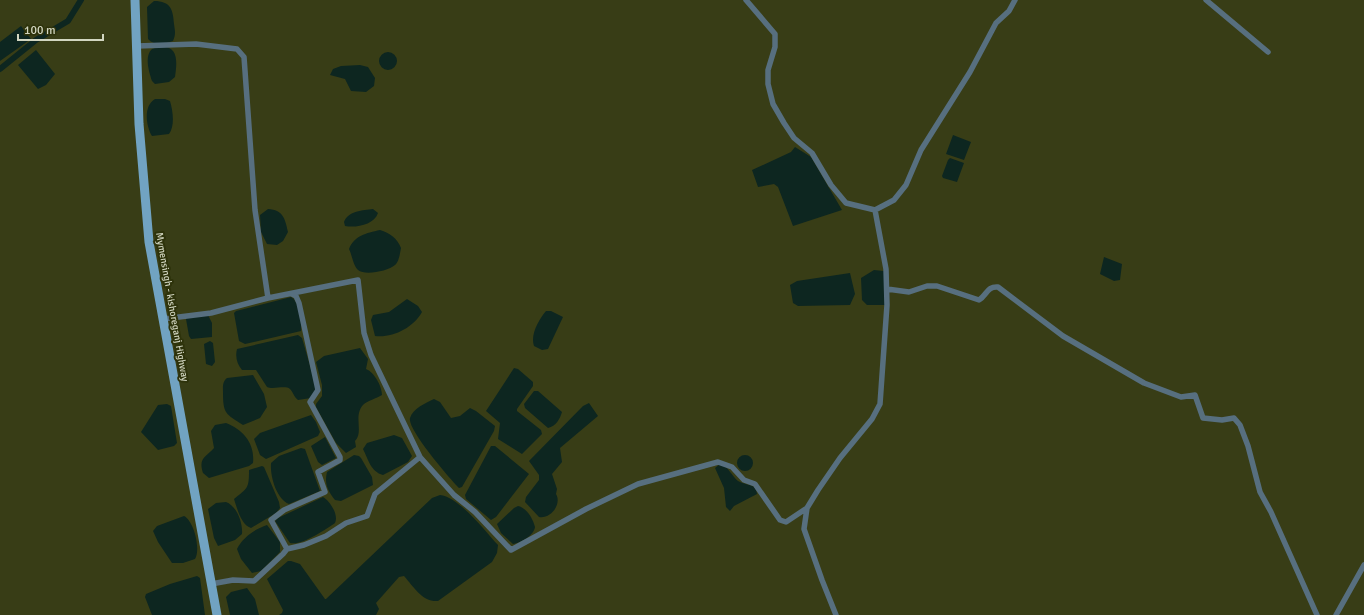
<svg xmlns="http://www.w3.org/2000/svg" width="1364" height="615" font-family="Signika,sans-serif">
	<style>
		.water { fill: #0d2620 }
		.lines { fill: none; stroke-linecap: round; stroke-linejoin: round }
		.canal { stroke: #0d2620; stroke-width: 6 }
		.minor { stroke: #576f7f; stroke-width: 5.5 }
		.primary { stroke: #71a3c2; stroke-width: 9 }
		.labels { text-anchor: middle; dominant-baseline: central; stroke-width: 4; stroke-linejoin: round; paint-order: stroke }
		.street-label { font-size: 10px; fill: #d2d6c1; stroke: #2e330b }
	</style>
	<rect width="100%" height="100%" fill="#383d16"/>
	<path class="water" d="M154,1C171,1 173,10 174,24C175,31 176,34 173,41C165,44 154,46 148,39L147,7Z
		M21,26L31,39L0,61V42Z
		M161,46C179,47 177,62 175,77L169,82L155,84L152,81C149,72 144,56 152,49Z
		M36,50L55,74L46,85L38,89L18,65Z
		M379 61a9 9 0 1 1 18 0a9 9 0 1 1-18 0Z
		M360,65L368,67L375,78L374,86L366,92L351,91L345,79L330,75L333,69L341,66Z
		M155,99H165L170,101C173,111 175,126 169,134L152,136C146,126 143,106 155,99Z
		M953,135L971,142L964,160L946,154Z
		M795,147L811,157L842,210L793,226L778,187L774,184L758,187L752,170L791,152Z
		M950,158L964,163L957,182L943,178L942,176L948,160Z
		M268,209C283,210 285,218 288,232L283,241L277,245L267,244L261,232L260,215Z
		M373,209L378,213C374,225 356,228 345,226L344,222C348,211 363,210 373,209Z
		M380,230C390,233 397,238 401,248C400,253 399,262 395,265C388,271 365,276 358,270C353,265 352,255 349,249C354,236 366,233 380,230Z
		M1104,257L1122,264L1120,280L1114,281L1100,274Z
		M874,270L884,271L885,305H867L862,300L861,278Z
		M850,273L855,294L850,305L798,306L793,303L790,285L797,281Z
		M291,297C300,302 302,322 301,331L245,344L239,341L234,313L236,311Z
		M407,299L418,306L422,312C413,328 393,338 375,336L371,320L373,315L389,312Z
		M546,311H551L563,317L548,349L542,350L534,346C530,335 539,319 546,311Z
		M208,315L212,323V337L191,339L189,336L186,319L189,316Z
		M298,335L302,338L317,390L311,398L298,400C294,397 293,392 290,389C285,385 273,390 267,387L256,370H242C237,364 235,357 237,349Z
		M210,341L213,343L215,362L212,366L206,364L204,344Z
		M360,348L368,359L366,369C374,372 382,386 382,395C376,399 368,400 363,405C353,416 364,432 355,441L356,447L346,453L336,443L316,407V404L322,396V385L316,362L324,356Z
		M514,368L518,369L533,382V386L517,409V411L541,430L542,434L522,454L498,439L500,423L486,411Z
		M253,375L264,394L267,407L260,418L243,425C226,414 223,414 223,393C223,387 222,382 227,378Z
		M534,391H538L562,412C560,419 556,426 548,428L525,408L524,404Z
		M434,399L440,402L451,418L460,416L470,408L476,411L495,426L494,431L462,487L459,488L456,485C447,475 407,429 410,418C413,408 426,403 434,399Z
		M589,403L598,416L560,448L562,462L552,474L557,489L556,494C562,504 551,519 539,517L525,502L526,497L539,480V475L529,461L583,406Z
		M167,404L171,406L177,443L174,446L158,450L141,432L158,405Z
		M311,415L316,422L320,432L318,436L266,459L260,455L254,439L260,433Z
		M226,423C244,430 255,444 253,463L249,466L209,478L203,473C198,458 206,457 214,448L211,431L215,425Z
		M394,435L402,438L412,456L408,462L383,475C371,472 368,459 363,449L367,443Z
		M325,437L336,458L322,465L318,462L311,446Z
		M491,446H495L529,474L496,517L491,520L466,499L465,495Z
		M301,448L305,449L320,491L289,504C276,498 270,476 271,463L279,456Z
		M737 463a8 8 0 1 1 16 0a8 8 0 1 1-16 0Z
		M354,455L359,456L361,458L372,477L373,485L341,501L335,500C328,491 324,484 327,472Z
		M720,464C729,467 731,475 738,481C746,486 756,483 757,494L734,506L730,511L726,507L724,488L715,468Z
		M262,466L264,467L279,502L280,508L276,513L251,528C241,525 237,508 234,499C248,488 249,488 249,470Z
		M440,495C459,497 485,531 498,545L497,553L492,562L438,601C422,602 414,587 404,576L399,577L376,603L379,609L376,615H279L282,613L283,610L267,579L288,561H291L300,564L325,599H326L432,498Z
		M323,497C330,501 339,515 335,523C326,529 302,546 290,543L275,521L278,518Z
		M226,502C237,506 243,523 242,534L235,540L218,546L214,538L208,509L216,503Z
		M518,506C527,508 533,519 535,527C534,535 521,543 513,544L501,533L497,524L514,508Z
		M184,516C194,521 201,549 195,559L183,563H172L158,542L153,531L157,526Z
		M267,525L280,542V552L261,571L252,573L241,559L237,549C243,537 255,529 267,525Z
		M197,576L200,578L205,615H152L145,597L146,594L170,584Z
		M247,588L255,599L259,615H230L226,597L231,592Z"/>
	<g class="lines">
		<path class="canal" d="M0,69L36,40L68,21L81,0"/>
		<path class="minor" d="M746,0L775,34V47L768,70V84L773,104L784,123L794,138L812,153L831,185L846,203L875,210L886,269L887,305L880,404L872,419L840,458L818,490L807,508L804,529L822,580L836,615
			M1206,0L1268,52
			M137,46L196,44L237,49L244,57L255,210L268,298L211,313L163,319
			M875,210L894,200L906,185L921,150L970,72L996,23L1009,11L1015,0
			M887,289L909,292L927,286H937L979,300C987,295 987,286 998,287L1063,336L1144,383L1181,397L1195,395L1203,418L1222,420L1234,418L1240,425L1248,446L1260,492L1271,512L1317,615
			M268,298L358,280L364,333L371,355L420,457L375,494L367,516L346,523L326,536L304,545L287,549
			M420,457L454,495L475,512L511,550L586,509L638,484L718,462L732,467L744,480L755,484L780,520L786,522L807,508
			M211,584L233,580L254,581L283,554L287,549L271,520L284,510L325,492L318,472L340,460V457L310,402L318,390L299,303L296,296L292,294
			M1336,615L1364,565"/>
		<path class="primary" d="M135,0L139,124L149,242L217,615"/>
	</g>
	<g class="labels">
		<g class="street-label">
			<text transform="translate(172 307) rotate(80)">Mymensingh - kishoreganj Highway</text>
		</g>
	</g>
	<path d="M18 34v6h85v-6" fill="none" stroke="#d2d6c1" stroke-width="2"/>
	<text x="24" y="34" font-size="12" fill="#d2d6c1" stroke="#2e330b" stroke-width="3" paint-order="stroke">100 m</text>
</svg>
